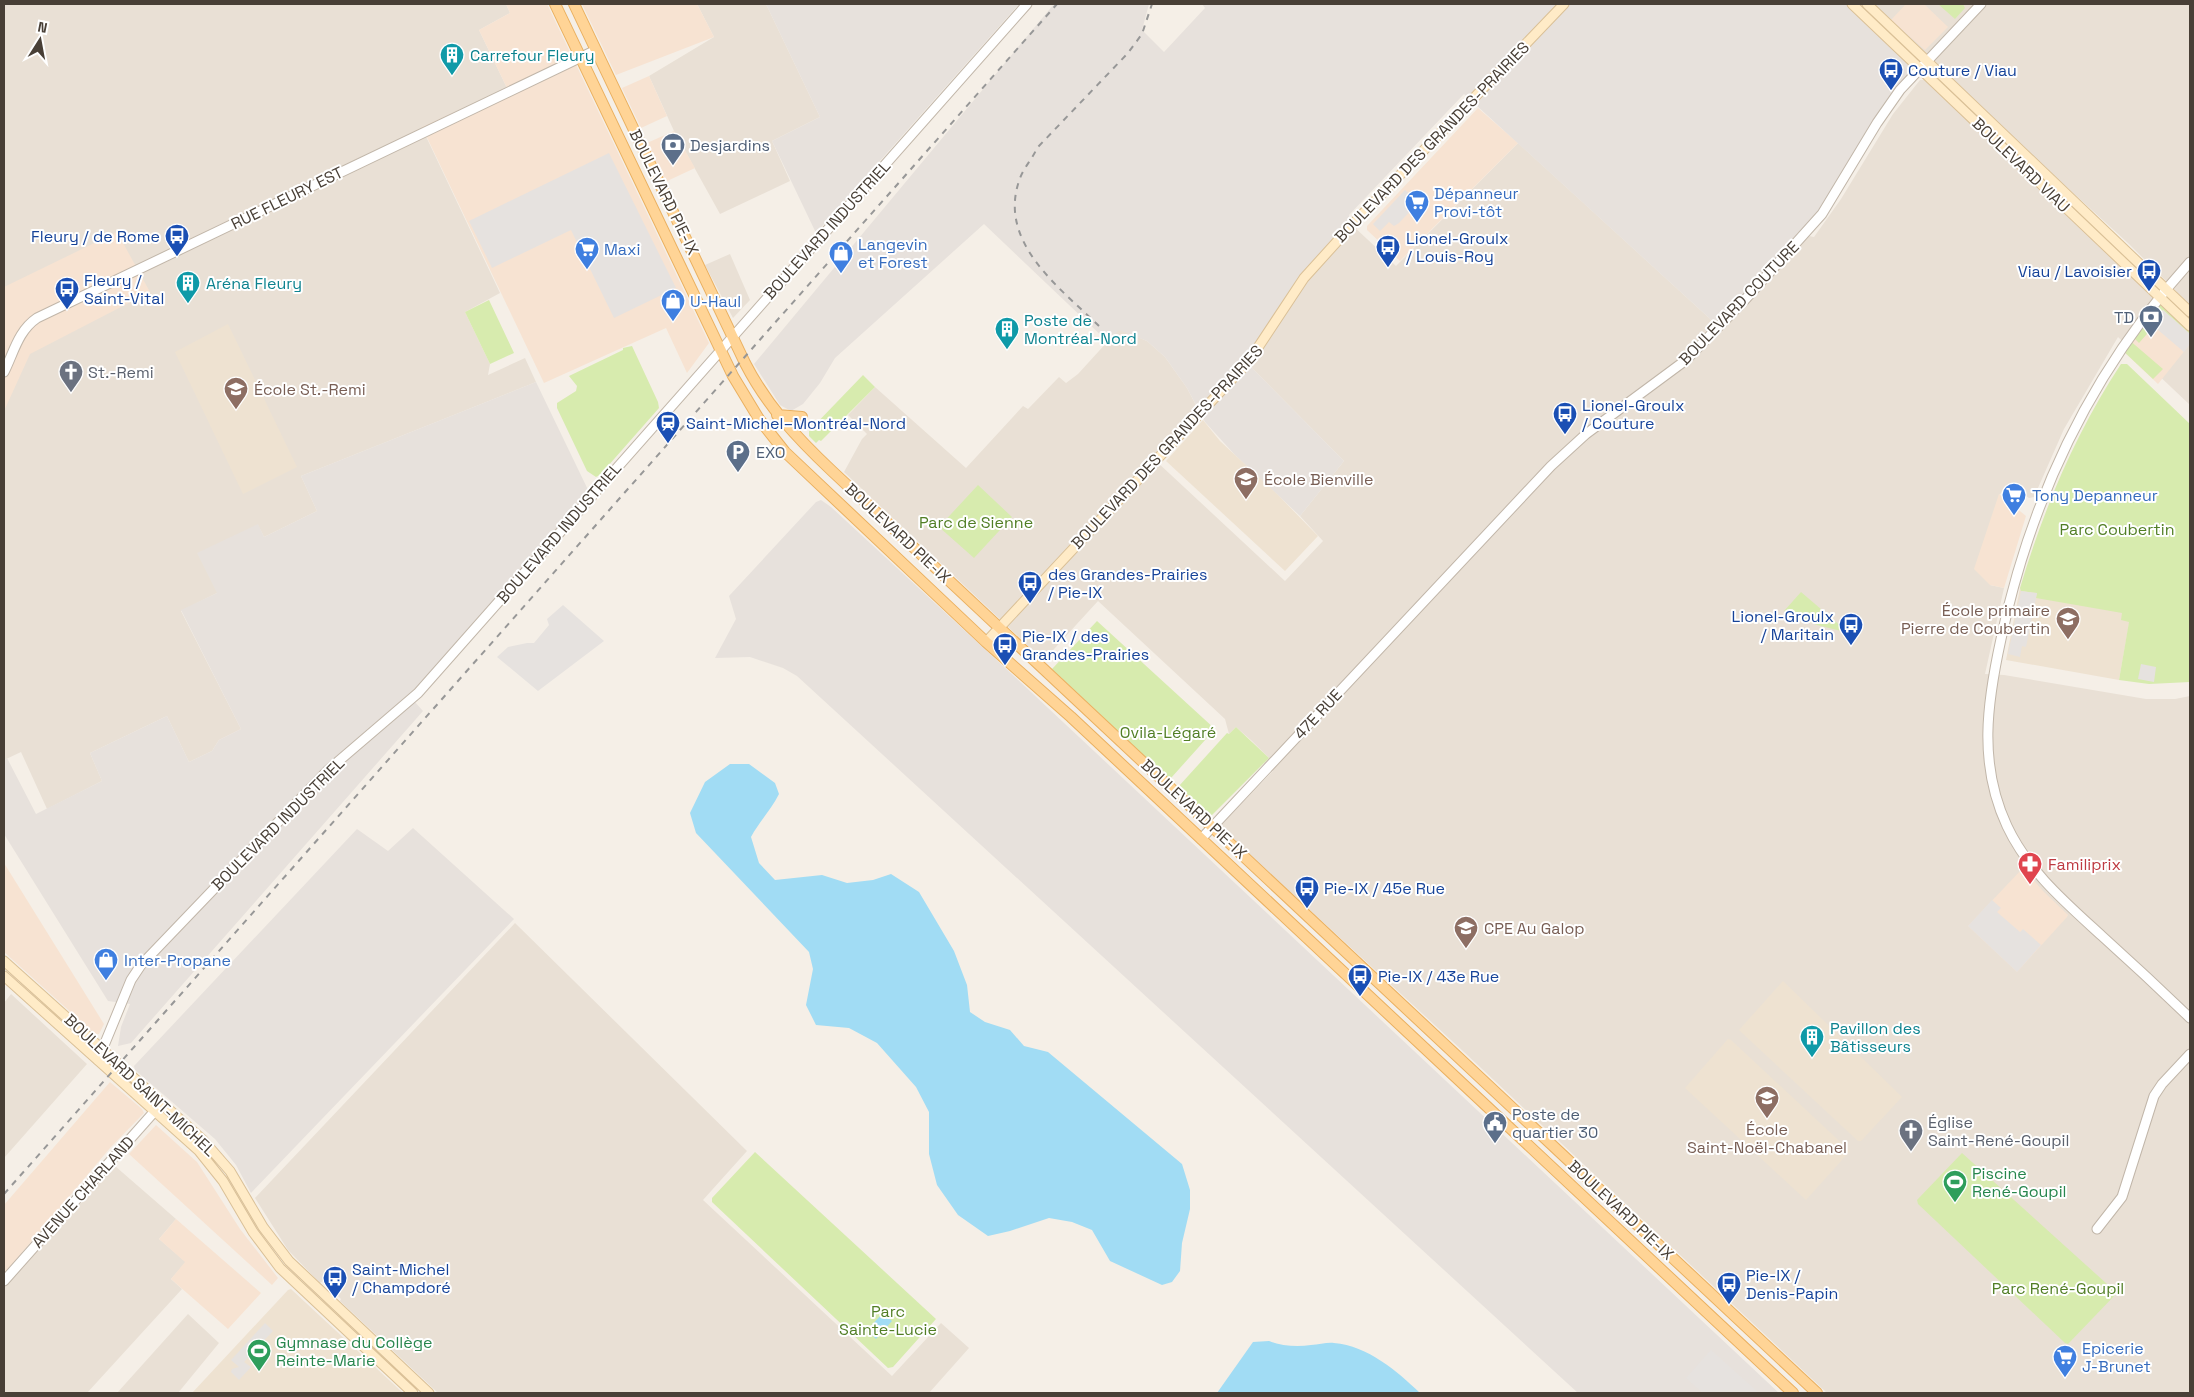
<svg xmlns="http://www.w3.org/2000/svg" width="2194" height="1397" font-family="'Space Grotesk',sans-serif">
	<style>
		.residential { fill: #e9e0d5 }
		.commercial { fill: #f7e3d2 }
		.industrial { fill: #e7e1dc }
		.education { fill: #eee2d1 }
		.green { fill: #d7ebae }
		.parking { fill: #e6e2df }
		.water { fill: #a1dcf4 }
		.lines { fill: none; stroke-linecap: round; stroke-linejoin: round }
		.tertiary-casing { stroke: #c1b6a9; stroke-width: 11 }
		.secondary-casing { stroke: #dac097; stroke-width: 11 }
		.primary-casing { stroke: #eab060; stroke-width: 12 }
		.tertiary { stroke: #fff; stroke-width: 9 }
		.secondary { stroke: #ffebc7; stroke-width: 9 }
		.primary { stroke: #ffd496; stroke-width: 10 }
		.rail { stroke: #979797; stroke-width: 2; stroke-dasharray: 6 6; stroke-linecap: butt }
		.labels { text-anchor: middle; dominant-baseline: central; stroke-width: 4; stroke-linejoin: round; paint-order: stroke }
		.culture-label { font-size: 16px; fill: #0d838f; stroke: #fff; text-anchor: start }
		.transit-label { font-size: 16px; fill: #164399; stroke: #fff; text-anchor: start }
		.street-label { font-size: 16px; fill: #483f36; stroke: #fff }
		.service-label { font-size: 16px; fill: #4e5e75; stroke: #fff; text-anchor: start }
		.shop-label { font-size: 16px; fill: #366cbe; stroke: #fff; text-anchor: start }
		.worship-label { font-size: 16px; fill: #5b616d; stroke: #fff; text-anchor: start }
		.education-label { font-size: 16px; fill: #785e54; stroke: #fff; text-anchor: start }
		.park-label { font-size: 16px; fill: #517e25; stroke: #fff }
		.health-label { font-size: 16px; fill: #be3a42; stroke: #fff; text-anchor: start }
		.leisure-label { font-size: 16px; fill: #27864d; stroke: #fff; text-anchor: start }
	</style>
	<rect width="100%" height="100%" fill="#f5efe7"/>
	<path class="residential" d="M4,4H506L510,13L479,30L507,88L422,128L500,293L465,312L490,364L488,375L525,358L536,382L301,476L317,511L264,537L258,525L217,593L181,611L241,729L219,740L212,751L189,762L167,716L90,753L102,781L47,809L21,752L4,760Z
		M697,4H766L820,117L772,141L790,181L720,214L674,131L649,76L714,37Z
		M1867,4H2190V305L2129,244Z
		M1920,80H1924L1972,119L2190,326V405L2118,337L2064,429L2034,497L2029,498L2010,485L1999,495L1990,585L2004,588L1985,674L2004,675L2146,699H2175L2190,696V1393H1827L1464,1052L1221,828L1222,824L1273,771L1264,763L1269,758L1252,741L1236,727L1229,734L1225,719L1098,601L1044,660L1042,659L844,472L862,439L867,434L848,415L875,387L966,468L1023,406L1028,409L1059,377L1066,383L1078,374L1119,329L1147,341L1165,357L1187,388L1200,413L1156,461L1285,581L1323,541L1300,516L1344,461L1253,369L1249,361L1304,279L1352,225L1396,266L1518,143L1719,327L1804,235L1814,237L1841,199L1893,114Z
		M730,254L750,300L733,318L705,265Z
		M515,923L747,1151L703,1200L892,1376L941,1323L969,1348L929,1393H438L340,1301L341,1299L336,1294V1289L326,1279L320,1283L288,1250L255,1198Z
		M11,994L87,1064L4,1158V1003Z
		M115,1166L176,1219L159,1239L186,1262L171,1279L182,1289L87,1393H4V1287Z
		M188,1314L219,1343L178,1393H117Z"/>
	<path class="commercial" d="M506,4H547L709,343L687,373L666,328L544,383L422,127L507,88L479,30L510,13Z
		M582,4H697L714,37L616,75Z
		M1906,4H1924L1948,27L1925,50L1891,20Z
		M649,76L667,116L641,128L622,88Z
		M1478,108L1518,143L1400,261L1367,230V226Z
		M674,131L695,168L665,182L647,143Z
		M117,232L150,292L30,354L4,411V287Z
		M2159,297L2190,326V344L2158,384L2121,349Z
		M1999,494L2026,516L2004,588L1990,585L1974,569Z
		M4,863L104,1024L99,1034H95L4,952Z
		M2023,868L2043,891L2068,915L2067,917L2017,972L1968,926Z
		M110,1082L142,1109L144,1113L110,1148L4,1274V1205Z
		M156,1125L197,1162L240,1229L278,1278L272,1285L129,1154Z
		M176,1219L261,1293L228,1329L171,1279L185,1262L159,1239Z"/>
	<path class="industrial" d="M766,4H1019L816,233L772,141L820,117Z
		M1054,4H1149L1142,30L1164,52L1205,8L1202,4H1852L1920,68L1804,235L1719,327L1464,94L1349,215L1352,225L1327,249L1249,361L1253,369L1344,461L1300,516L1235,455L1205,422L1187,388L1165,357L1147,341L1119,330L1108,342L984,224L835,358L820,383L803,404L791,411L780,405L754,364Z
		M536,382L591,496L414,701L423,711L131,1043L118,1046L121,1027L130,1004L108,1001L4,834V760L7,758L36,814L102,781L90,753L167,716L189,762L212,751L219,740L241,729L181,610L217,593L197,553L258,524L264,537L317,511L301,476Z
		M821,500L831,507L1015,677L1779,1393H1578L797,676L783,668L750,657L715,658L736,619L729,596L816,502Z
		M413,828L514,919L251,1193L236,1165L215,1139L135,1070L134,1066L357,829L388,851Z"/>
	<path class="education" d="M228,324L297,467L243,494L175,352Z
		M1203,420L1220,441L1278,495L1318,536L1285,571L1166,461Z
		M2020,588L2132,607L2119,680L2006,660Z
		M1783,981L1902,1097L1861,1141H1858L1739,1030Z
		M1728,1039L1731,1040L1850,1151L1806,1200L1685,1088Z
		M291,1289L292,1290L403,1393H192L288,1290Z"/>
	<path class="green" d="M1938,4H1963L1965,8L1955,19Z
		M2159,297L2190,326V334L2163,310L2152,324L2154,326L2139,343L2131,335Z
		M489,300L514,353L490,364L465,312Z
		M2128,339L2163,369L2153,379L2121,349Z
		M632,346L658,402L659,408L600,475L596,477L587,471L557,408V403L576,391L577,386L569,376L623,350V348Z
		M2121,364H2127L2190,424V682L2149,684L2119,680L2129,622L2121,620L2122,613L2036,598L2037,593L2021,591L2020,588C2044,508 2075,434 2121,364Z
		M863,375L875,387L821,441L819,440L816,443L809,436V431Z
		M978,485L1012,517L974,558L939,527Z
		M1801,592L1849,633L1817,625L1784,611Z
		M1097,621L1215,729L1171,778H1168L1052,669Z
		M1236,727L1269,758L1210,817L1179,786L1227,733L1229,734Z
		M755,1152L936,1319L893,1367L888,1368L712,1202V1198Z
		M1962,1153L2117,1293L2068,1344L2065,1343L1918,1204L1917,1200Z"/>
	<path class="parking" d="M609,153L676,288L614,318L571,230L492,268L469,221Z
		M1405,190L1419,202L1399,223L1394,226L1389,222L1380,231L1373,224Z
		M2163,310L2190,334V344L2184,352L2151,324Z
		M2021,591L2037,593L2026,647L2022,646L2020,657L2008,654Z
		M563,605L604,641L538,691L497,657L508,647L527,643H534L549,625L547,619Z
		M2141,664L2156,667L2154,682L2138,679Z
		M1992,900L2001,908L1997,912L2020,932L2023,929L2041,945L2017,972L1968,926Z
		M265,1323L273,1331L244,1362L251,1367L239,1380L231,1372L232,1369L239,1367L231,1360Z
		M1711,1350L1759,1393H1703L1686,1378Z"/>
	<path class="water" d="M730,764H749L775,783L779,794C771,810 759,822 751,837L759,863L775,880L822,875L847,883L873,880L891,874L919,892L954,951L967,985L970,1012L985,1022L1010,1030L1024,1046L1048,1052L1182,1164L1190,1190V1209L1182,1243L1180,1271L1172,1282L1162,1285L1110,1261L1092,1230L1072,1222L1049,1218L1010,1231L988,1236L958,1215L937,1185L929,1154V1112L916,1087L877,1043L849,1028L816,1025L806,1005L813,969L809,952L696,833L690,813L705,782Z
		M883,1313L892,1321L876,1339L867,1330Z
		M1269,1341C1282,1346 1297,1347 1311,1345C1319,1345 1327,1342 1334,1343C1368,1346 1397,1371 1420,1393H1217L1253,1342Z"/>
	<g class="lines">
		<defs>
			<path id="tertiary" d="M2190,262C2092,370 2031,497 2001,639C1987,703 1978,764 2007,826C2028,871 2066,903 2102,936C2132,963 2161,990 2190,1018
				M4,372C14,352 18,331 37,318L596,50
				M1201,839L1551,466L1586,434L1686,360L1742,303L1822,214L1877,123L1900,90L1981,4
				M98,1060L131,980L141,965L327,771L418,693L1027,4
				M2097,1229L2122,1197L2154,1096L2162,1084L2190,1054
				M4,1281L162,1103"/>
			<path id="secondary" d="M1852,4L2190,326
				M1867,4L2190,312
				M986,642L1249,361L1304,278L1352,225L1564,4
				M4,961L203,1140L230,1171L263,1227L289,1261L429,1393
				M4,976L199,1151L223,1181L253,1232L280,1268L413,1393"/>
			<path id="primary" d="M555,4L733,376L759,419L785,452L986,642L1071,717L1793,1393
				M574,4L745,363C767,406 797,438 832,471L1817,1393
				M777,415L802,417"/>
		</defs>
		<use href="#tertiary" class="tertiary-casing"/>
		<use href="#secondary" class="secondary-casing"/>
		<use href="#primary" class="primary-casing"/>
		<use href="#tertiary" class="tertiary"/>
		<use href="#secondary" class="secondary"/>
		<use href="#primary" class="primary"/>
		<path class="rail" d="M1099,326C1060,288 998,243 1019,181C1023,168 1032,160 1037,148L1128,53L1142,34L1152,4
			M4,1194L1057,4"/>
	</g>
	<defs>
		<symbol id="building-pin" viewBox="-11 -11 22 30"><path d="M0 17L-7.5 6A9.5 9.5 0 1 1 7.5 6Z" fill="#0f9aa8" stroke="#fff"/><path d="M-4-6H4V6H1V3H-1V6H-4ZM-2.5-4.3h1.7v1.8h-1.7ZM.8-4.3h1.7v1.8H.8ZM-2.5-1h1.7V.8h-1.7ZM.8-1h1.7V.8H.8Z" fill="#fff"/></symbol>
		<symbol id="bus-pin" viewBox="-11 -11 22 30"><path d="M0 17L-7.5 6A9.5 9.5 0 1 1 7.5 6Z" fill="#1a4fb4" stroke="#fff"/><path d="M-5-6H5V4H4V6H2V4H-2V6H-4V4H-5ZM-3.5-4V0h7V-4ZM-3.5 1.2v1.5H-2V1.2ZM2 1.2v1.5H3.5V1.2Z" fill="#fff"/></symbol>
		<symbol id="bank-pin" viewBox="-11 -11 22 30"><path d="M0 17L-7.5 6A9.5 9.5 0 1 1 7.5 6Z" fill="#5c6f8a" stroke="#fff"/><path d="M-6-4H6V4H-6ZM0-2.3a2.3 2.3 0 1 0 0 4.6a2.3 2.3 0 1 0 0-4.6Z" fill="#fff"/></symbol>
		<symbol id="supermarket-pin" viewBox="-11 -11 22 30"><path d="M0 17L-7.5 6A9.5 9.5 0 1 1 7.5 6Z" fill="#3f7fe0" stroke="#fff"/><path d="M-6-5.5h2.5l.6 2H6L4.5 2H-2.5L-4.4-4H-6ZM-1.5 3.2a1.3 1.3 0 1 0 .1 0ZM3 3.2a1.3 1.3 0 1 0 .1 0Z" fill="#fff"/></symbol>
		<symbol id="shop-pin" viewBox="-11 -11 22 30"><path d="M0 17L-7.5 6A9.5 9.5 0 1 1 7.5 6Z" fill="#3f7fe0" stroke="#fff"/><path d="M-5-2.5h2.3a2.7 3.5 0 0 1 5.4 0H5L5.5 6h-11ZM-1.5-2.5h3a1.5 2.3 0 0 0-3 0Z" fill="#fff"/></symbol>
		<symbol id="church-pin" viewBox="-11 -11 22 30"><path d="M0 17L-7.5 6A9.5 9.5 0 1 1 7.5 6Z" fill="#6b7280" stroke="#fff"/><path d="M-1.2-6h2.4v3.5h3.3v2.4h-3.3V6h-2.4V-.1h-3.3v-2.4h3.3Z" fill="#fff"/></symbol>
		<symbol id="school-pin" viewBox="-11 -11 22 30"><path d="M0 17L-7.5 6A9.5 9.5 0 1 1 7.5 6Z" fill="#8d6e63" stroke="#fff"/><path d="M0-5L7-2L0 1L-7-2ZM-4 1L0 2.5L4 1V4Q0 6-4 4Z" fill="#fff"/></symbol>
		<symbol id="station-pin" viewBox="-11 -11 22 30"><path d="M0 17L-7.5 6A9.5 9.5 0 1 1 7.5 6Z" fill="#1a4fb4" stroke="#fff"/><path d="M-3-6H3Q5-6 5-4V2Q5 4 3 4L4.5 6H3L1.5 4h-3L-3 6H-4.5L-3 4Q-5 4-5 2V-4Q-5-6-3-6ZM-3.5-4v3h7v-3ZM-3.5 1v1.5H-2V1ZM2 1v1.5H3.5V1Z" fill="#fff"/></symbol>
		<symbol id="parking-pin" viewBox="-11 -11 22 30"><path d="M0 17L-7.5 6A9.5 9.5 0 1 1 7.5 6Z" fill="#5c6f8a" stroke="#fff"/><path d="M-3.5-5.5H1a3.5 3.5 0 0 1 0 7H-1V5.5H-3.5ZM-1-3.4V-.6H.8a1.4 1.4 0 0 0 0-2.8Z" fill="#fff"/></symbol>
		<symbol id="pharmacy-pin" viewBox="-11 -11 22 30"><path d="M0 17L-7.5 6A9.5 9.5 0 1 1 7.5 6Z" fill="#e0444e" stroke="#fff"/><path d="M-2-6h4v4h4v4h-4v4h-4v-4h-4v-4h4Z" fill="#fff"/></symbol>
		<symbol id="civic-pin" viewBox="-11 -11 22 30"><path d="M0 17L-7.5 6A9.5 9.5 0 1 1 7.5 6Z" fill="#5c6f8a" stroke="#fff"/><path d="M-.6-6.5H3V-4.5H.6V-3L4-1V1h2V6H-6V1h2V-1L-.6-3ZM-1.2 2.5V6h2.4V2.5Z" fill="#fff"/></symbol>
		<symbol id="stadium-pin" viewBox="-11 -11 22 30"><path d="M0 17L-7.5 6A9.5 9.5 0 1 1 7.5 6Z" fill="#2e9e5b" stroke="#fff"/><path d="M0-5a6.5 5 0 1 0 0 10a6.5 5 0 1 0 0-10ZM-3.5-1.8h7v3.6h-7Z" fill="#fff"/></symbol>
	</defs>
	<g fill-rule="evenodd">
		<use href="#building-pin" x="438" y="41" width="28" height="38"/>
		<use href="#bus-pin" x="1877" y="56" width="28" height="38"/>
		<use href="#bank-pin" x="659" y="131" width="28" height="38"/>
		<use href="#supermarket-pin" x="1403" y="188" width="28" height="38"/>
		<use href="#bus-pin" x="163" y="222" width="28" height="38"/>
		<use href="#bus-pin" x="1374" y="233" width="28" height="38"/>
		<use href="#supermarket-pin" x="573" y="235" width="28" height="38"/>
		<use href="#shop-pin" x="827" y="239" width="28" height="38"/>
		<use href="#bus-pin" x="2135" y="257" width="28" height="38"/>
		<use href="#building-pin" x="174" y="269" width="28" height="38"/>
		<use href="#bus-pin" x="53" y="275" width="28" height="38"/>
		<use href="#shop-pin" x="659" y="287" width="28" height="38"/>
		<use href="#bank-pin" x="2137" y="303" width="28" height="38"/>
		<use href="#building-pin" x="993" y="315" width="28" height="38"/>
		<use href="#church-pin" x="57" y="358" width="28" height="38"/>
		<use href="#school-pin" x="222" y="375" width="28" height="38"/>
		<use href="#bus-pin" x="1551" y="400" width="28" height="38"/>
		<use href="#station-pin" x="654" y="409" width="28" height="38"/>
		<use href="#parking-pin" x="724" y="438" width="28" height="38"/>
		<use href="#school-pin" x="1232" y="465" width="28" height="38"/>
		<use href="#supermarket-pin" x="2000" y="481" width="28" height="38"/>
		<use href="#bus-pin" x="1016" y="569" width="28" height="38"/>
		<use href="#school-pin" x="2054" y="605" width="28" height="38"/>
		<use href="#bus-pin" x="1837" y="611" width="28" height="38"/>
		<use href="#bus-pin" x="991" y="631" width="28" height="38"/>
		<use href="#pharmacy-pin" x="2016" y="850" width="28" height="38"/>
		<use href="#bus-pin" x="1293" y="874" width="28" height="38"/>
		<use href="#school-pin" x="1452" y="914" width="28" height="38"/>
		<use href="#shop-pin" x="92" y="946" width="28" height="38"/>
		<use href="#bus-pin" x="1346" y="962" width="28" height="38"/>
		<use href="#building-pin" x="1798" y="1023" width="28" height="38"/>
		<use href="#school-pin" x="1753" y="1084" width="28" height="38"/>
		<use href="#civic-pin" x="1481" y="1109" width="28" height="38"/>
		<use href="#church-pin" x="1897" y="1117" width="28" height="38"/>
		<use href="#stadium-pin" x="1941" y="1168" width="28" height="38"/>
		<use href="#bus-pin" x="321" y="1264" width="28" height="38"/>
		<use href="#bus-pin" x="1715" y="1270" width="28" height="38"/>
		<use href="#stadium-pin" x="245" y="1337" width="28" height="38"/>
		<use href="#supermarket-pin" x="2051" y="1343" width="28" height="38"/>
	</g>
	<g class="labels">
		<g class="culture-label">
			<text x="470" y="55">Carrefour Fleury</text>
			<text x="206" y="283">Aréna Fleury</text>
			<text x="1024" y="320">Poste de<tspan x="1024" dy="18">Montréal-Nord</tspan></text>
			<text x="1830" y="1028">Pavillon des<tspan x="1830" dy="18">Bâtisseurs</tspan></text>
		</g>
		<g class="transit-label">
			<text x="1908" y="70">Couture / Viau</text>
			<text x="160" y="236" text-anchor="end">Fleury / de Rome</text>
			<text x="1406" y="238">Lionel-Groulx<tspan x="1406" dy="18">/ Louis-Roy</tspan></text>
			<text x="2132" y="271" text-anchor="end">Viau / Lavoisier</text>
			<text x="84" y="280">Fleury /<tspan x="84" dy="18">Saint-Vital</tspan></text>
			<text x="1582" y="405">Lionel-Groulx<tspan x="1582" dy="18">/ Couture</tspan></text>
			<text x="686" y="423">Saint-Michel–Montréal-Nord</text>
			<text x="1048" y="574">des Grandes-Prairies<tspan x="1048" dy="18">/ Pie-IX</tspan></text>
			<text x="1834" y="616" text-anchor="end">Lionel-Groulx<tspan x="1834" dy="18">/ Maritain</tspan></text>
			<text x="1022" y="636">Pie-IX / des<tspan x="1022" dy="18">Grandes-Prairies</tspan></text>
			<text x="1324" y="888">Pie-IX / 45e Rue</text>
			<text x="1378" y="976">Pie-IX / 43e Rue</text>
			<text x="352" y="1269">Saint-Michel<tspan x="352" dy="18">/ Champdoré</tspan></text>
			<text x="1746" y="1275">Pie-IX /<tspan x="1746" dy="18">Denis-Papin</tspan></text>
		</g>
		<g class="street-label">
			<text transform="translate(1432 142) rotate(-46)">BOULEVARD DES GRANDES-PRAIRIES</text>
			<text transform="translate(2021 165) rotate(44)">BOULEVARD VIAU</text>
			<text transform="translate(664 192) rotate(64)">BOULEVARD PIE-IX</text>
			<text transform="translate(287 198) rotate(-26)">RUE FLEURY EST</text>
			<text transform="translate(827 230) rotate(-48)">BOULEVARD INDUSTRIEL</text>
			<text transform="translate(1739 303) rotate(-46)">BOULEVARD COUTURE</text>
			<text transform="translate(1167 447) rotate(-47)">BOULEVARD DES GRANDES-PRAIRIES</text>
			<text transform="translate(559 533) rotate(-49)">BOULEVARD INDUSTRIEL</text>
			<text transform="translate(898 533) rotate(43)">BOULEVARD PIE-IX</text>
			<text transform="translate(1318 714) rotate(-47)">47E RUE</text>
			<text transform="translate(1194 809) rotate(43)">BOULEVARD PIE-IX</text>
			<text transform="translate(278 824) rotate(-45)">BOULEVARD INDUSTRIEL</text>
			<text transform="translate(140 1085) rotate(43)">BOULEVARD SAINT-MICHEL</text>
			<text transform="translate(83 1192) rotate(-48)">AVENUE CHARLAND</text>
			<text transform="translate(1621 1210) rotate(43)">BOULEVARD PIE-IX</text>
		</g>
		<g class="service-label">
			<text x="690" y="145">Desjardins</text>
			<text x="2134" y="317" text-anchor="end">TD</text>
			<text x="756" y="452">EXO</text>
			<text x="1512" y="1114">Poste de<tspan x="1512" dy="18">quartier 30</tspan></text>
		</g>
		<g class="shop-label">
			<text x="1434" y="193">Dépanneur<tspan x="1434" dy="18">Provi-tôt</tspan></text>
			<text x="858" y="244">Langevin<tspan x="858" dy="18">et Forest</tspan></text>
			<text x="604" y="249">Maxi</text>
			<text x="690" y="301">U-Haul</text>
			<text x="2032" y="495">Tony Depanneur</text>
			<text x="124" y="960">Inter-Propane</text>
			<text x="2082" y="1348">Epicerie<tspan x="2082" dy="18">J-Brunet</tspan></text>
		</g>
		<g class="worship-label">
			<text x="88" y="372">St.-Remi</text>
			<text x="1928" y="1122">Église<tspan x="1928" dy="18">Saint-René-Goupil</tspan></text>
		</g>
		<g class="education-label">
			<text x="254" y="389">École St.-Remi</text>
			<text x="1264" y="479">École Bienville</text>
			<text x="2050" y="610" text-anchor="end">École primaire<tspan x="2050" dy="18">Pierre de Coubertin</tspan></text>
			<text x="1484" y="928">CPE Au Galop</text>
			<text x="1767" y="1129" text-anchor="middle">École<tspan x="1767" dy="18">Saint-Noël-Chabanel</tspan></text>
		</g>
		<g class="park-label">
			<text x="976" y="522">Parc de Sienne</text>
			<text x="2117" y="529">Parc Coubertin</text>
			<text x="1168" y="732">Ovila-Légaré</text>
			<text x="2058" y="1288">Parc René-Goupil</text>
			<text x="888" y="1311">Parc<tspan x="888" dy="18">Sainte-Lucie</tspan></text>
		</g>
		<g class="health-label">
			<text x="2048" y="864">Familiprix</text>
		</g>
		<g class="leisure-label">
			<text x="1972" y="1173">Piscine<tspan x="1972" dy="18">René-Goupil</tspan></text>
			<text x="276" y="1342">Gymnase du Collège<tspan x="276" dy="18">Reinte-Marie</tspan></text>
		</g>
	</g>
	<rect width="2194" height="1397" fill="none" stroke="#483f36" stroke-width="10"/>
	<g transform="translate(40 40) rotate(11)" stroke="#ffffff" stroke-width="4" paint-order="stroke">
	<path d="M0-4L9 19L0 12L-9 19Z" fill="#483f36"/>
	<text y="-8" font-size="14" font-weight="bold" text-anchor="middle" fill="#483f36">N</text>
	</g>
</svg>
